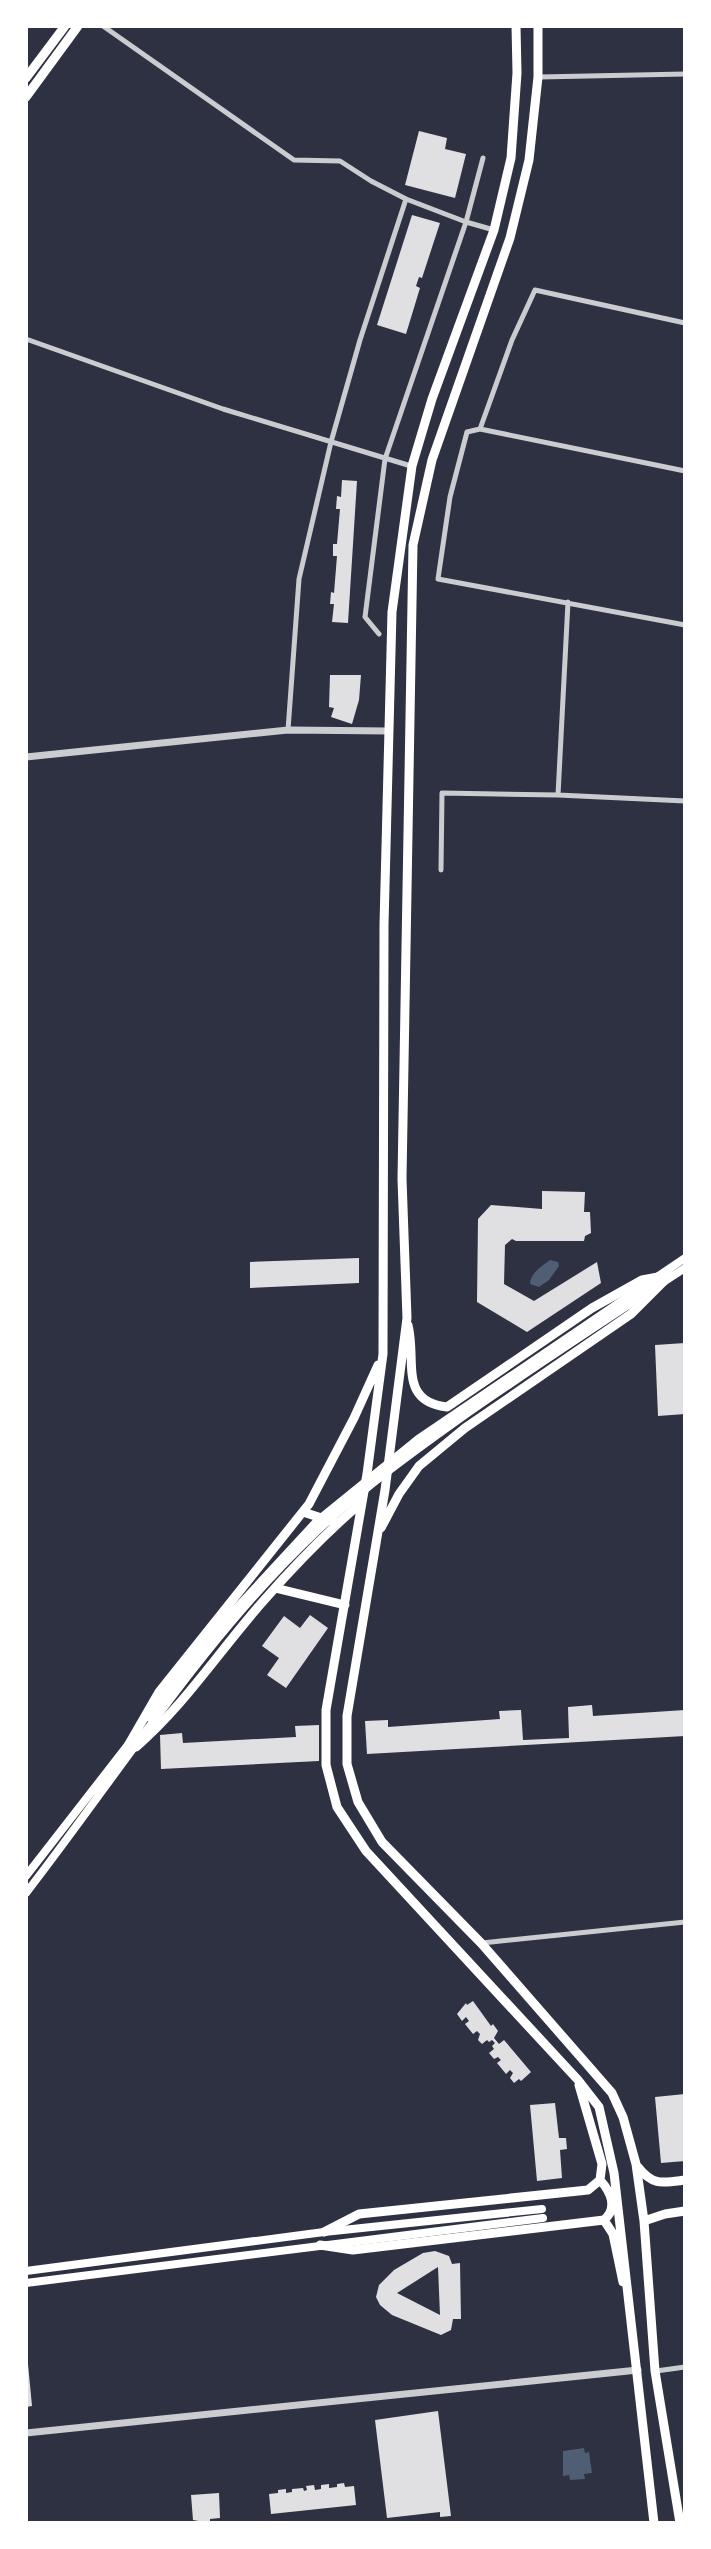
<svg xmlns="http://www.w3.org/2000/svg" width="711" height="2549" font-family="'Roboto Condensed',sans-serif">
	<style>
		.water { fill: #4f5d75 }
		.building { fill: #e0e0e3; fill-rule: evenodd }
		.lines { fill: none; stroke-linecap: round; stroke-linejoin: round }
		.minor { stroke: #caccd0; stroke-width: 5 }
		.tertiary { stroke: #caccd0; stroke-width: 7 }
		.secondary { stroke: #fff; stroke-width: 8 }
		.primary { stroke: #fff; stroke-width: 9 }
		.trunk { stroke: #fff; stroke-width: 9 }
	</style>
	<rect width="100%" height="100%" fill="#2d3142"/>
	<path class="water" d="M550,1260L558,1262L559,1266L549,1280L539,1287L530,1284C531,1272 541,1267 550,1260Z
		M584,2448L585,2453L589,2452L592,2473L584,2474L585,2479L570,2480L569,2475L563,2476V2451Z"/>
	<path class="building" d="M419,131L447,138L445,149L466,154L455,198L405,185Z
		M412,215L440,223L422,278L419,277L416,286L420,288L406,334L377,325Z
		M342,480L357,481L348,623L332,622L334,604H330L331,592L334,593L337,556H333V544H337L340,509H336L337,496L341,497Z
		M330,675H361L359,700L352,724L331,717L334,708L329,707Z
		M542,1191L585,1192L584,1212H590L591,1233L585,1236L584,1241H516L512,1239L505,1245L504,1284L534,1301L597,1262L601,1283L527,1332L477,1302L478,1219L491,1205L542,1209Z
		M359,1258V1283L250,1288V1262Z
		M685,1343V1414L658,1416L655,1345Z
		M310,1615L328,1628L286,1688L267,1675L279,1658L262,1646L284,1616L300,1628Z
		M592,1705L593,1716L685,1710V1736L367,1754L365,1721L388,1720V1727L500,1719L499,1711L521,1710L523,1740L569,1738L568,1707Z
		M319,1725V1761L161,1769L160,1735L182,1733L183,1743L296,1737L295,1726Z
		M473,2001L491,2026L493,2024L498,2031L494,2038L499,2044L504,2040L531,2072L521,2081L519,2079L514,2083L510,2078L513,2073L510,2070L506,2074L497,2063L501,2060L498,2057L494,2059L489,2053L494,2049L492,2046L495,2043L492,2040L489,2042L487,2040L482,2044L478,2040L480,2034L477,2031L473,2034L465,2024L469,2021L466,2017L462,2021L457,2014L466,2003L467,2005Z
		M685,2094V2161L661,2163L655,2097Z
		M555,2103L559,2138H566L567,2149L560,2150L562,2178L537,2181L530,2105Z
		M435,2251L449,2256L452,2264L460,2263L461,2319H453L451,2330L441,2335L392,2315L380,2305L376,2297L379,2285L394,2270L423,2253ZM438,2267L440,2315L397,2293Z
		M26,2364H28L32,2406L26,2407Z
		M438,2411L451,2516L440,2517V2512L387,2518L375,2420Z
		M344,2483L345,2487L354,2486L356,2505L271,2514L269,2494L278,2493V2490L286,2489V2493L292,2492V2489L303,2488L304,2491L307,2490L306,2486L314,2485L315,2490L321,2489V2485L329,2484V2488L337,2487V2484Z
		M219,2493L220,2518L210,2519V2523L193,2520L191,2495Z"/>
	<g class="lines">
		<path class="minor" d="M103,26L294,160L340,161L371,181L406,199L466,222L494,230
			M539,77L685,74
			M685,323L535,290L512,340L480,429L467,432L450,497L438,579L685,625
			M26,339L223,409L411,466
			M480,429L685,471
			M379,634L365,617L385,459L466,222L483,158
			M288,730L299,579L331,442L360,340L406,199
			M558,795L568,602
			M441,870L442,793L558,795L685,801
			M482,1943L685,1922
			M656,2371L685,2367"/>
		<path class="tertiary" d="M26,757L288,730L389,731
			M26,2433L638,2370"/>
		<path class="secondary" d="M148,1717L220,1626L317,1521L418,1439L685,1258
			M26,1876L131,1741
			M26,1893C119,1773 206,1635 317,1531C364,1487 417,1449 469,1412C540,1363 613,1315 685,1268
			M26,2271L324,2232L542,2209
			M26,2283L543,2218"/>
		<path class="primary" d="M26,78L65,26
			M26,97L78,26"/>
		<path class="trunk" d="M516,26L517,73L511,158L494,230L432,399L412,466L392,612L384,925L383,1354L367,1474L326,1710V1765L337,1807L366,1851L578,2080L599,2107L614,2173L654,2523
			M538,26V77L529,160L510,238L432,460L413,545L402,1179L407,1318L385,1490L347,1716V1764L358,1802L382,1842L481,1943L612,2093L623,2117L636,2164L644,2221L655,2371L680,2523
			M408,1325C417,1361 398,1401 447,1407L592,1308L642,1280L658,1277
			M303,1512L337,1523
			M381,1528L399,1494L419,1466L465,1428L631,1314L664,1281
			M275,1588L345,1605
			M129,1744L159,1692L309,1504L354,1418L378,1365
			M136,1747C186,1704 222,1647 266,1598C296,1564 328,1531 362,1502
			M638,2167C653,2186 662,2183 685,2180
			M600,2180C611,2192 618,2208 604,2220
			M644,2221L665,2214L685,2211
			M324,2232L359,2214L588,2190L600,2180L602,2164L579,2085
			M320,2245L353,2250L604,2220L613,2234L623,2282"/>
	</g>
	<rect width="711" height="2549" fill="none" stroke="#ffffff" stroke-width="56"/>
</svg>
